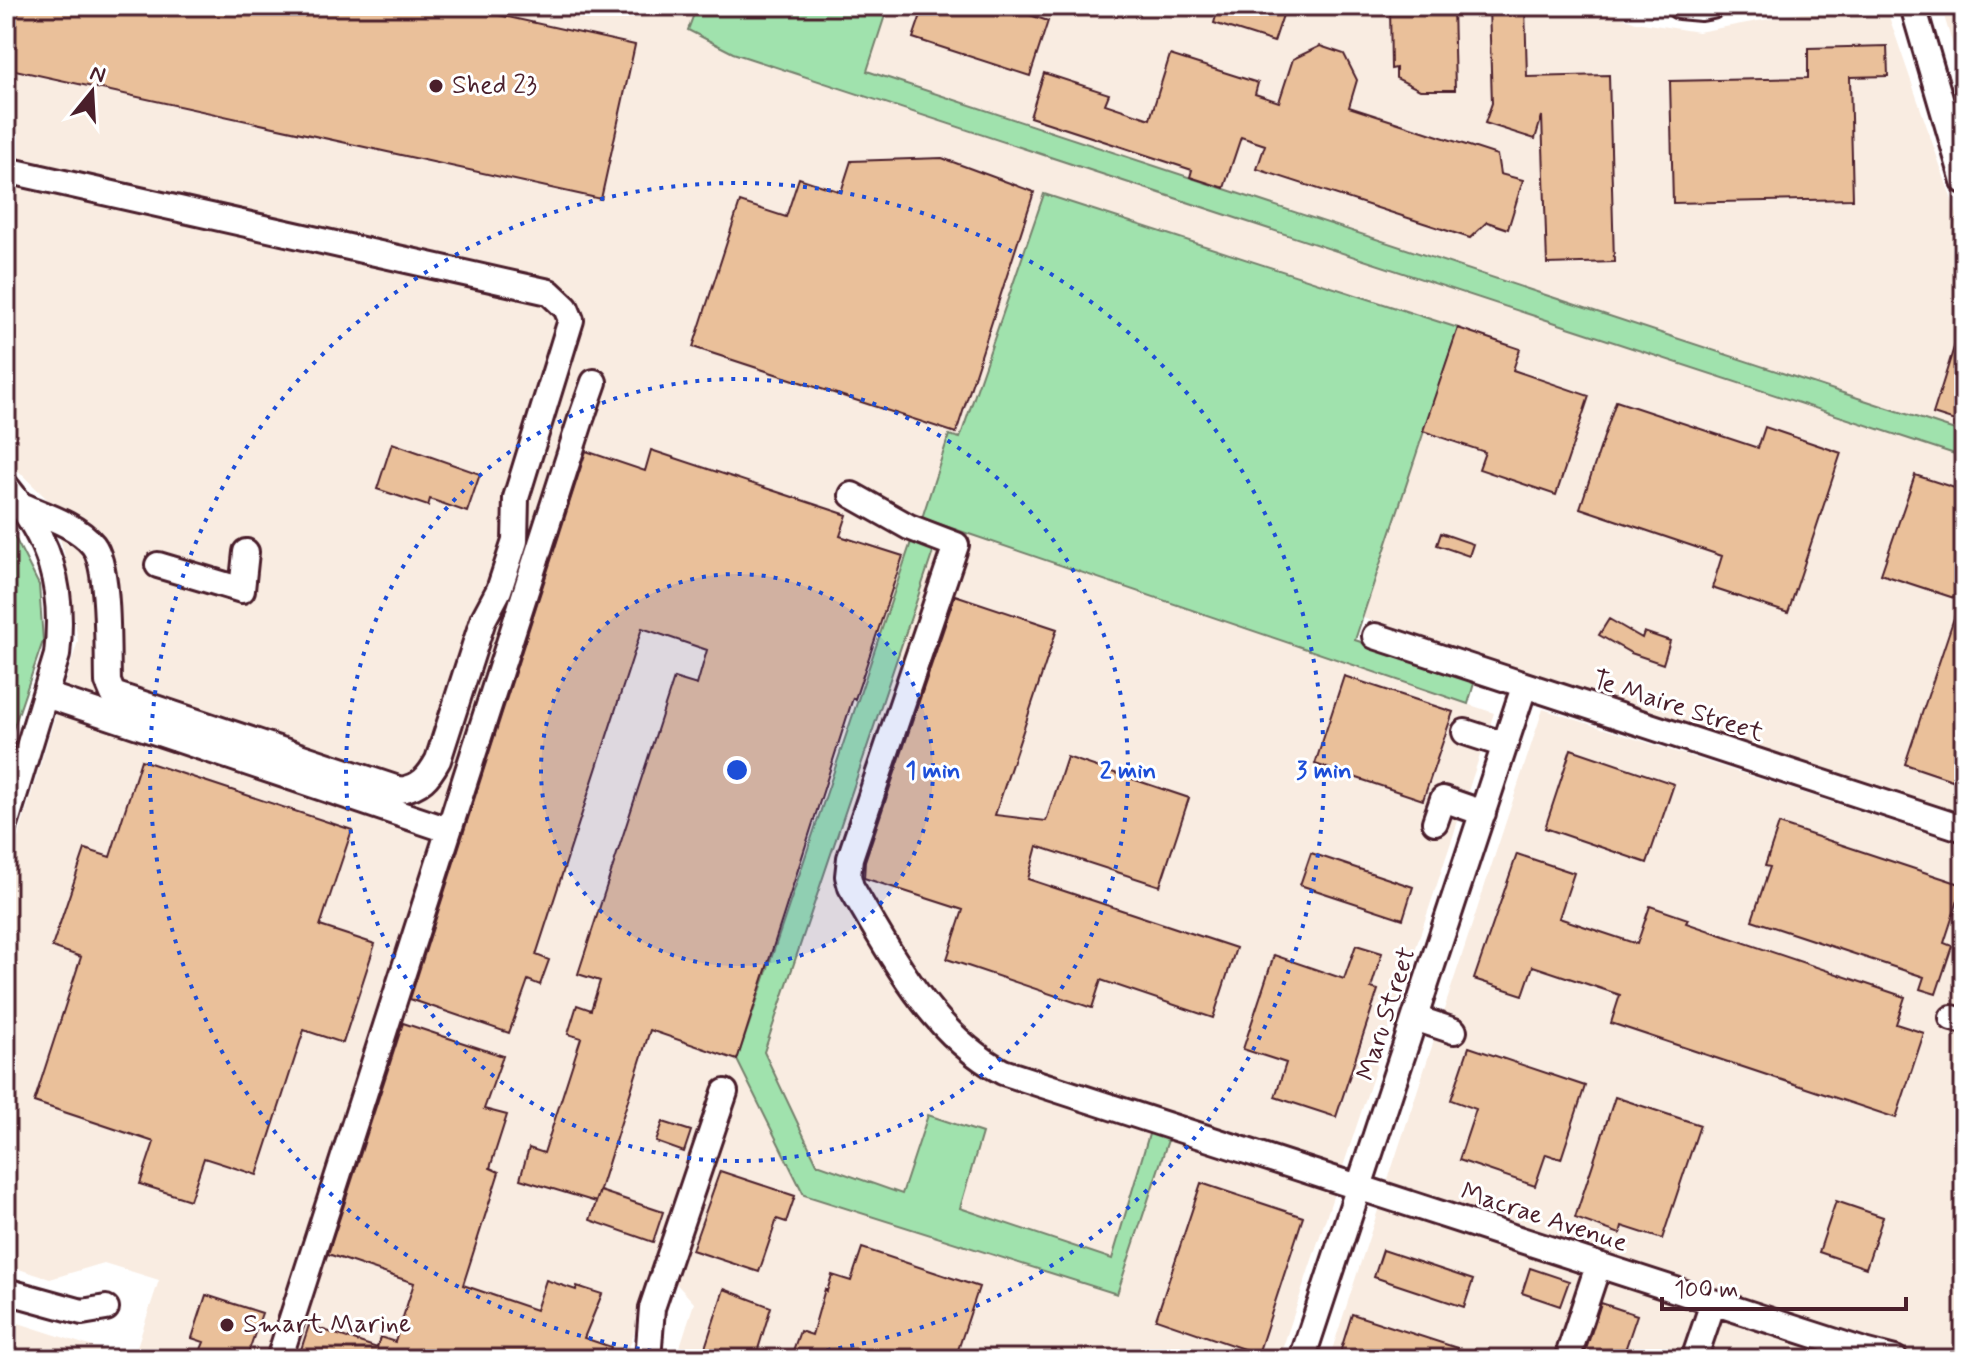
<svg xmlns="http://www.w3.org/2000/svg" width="1970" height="1365" font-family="Mynerve,sans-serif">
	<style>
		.built { fill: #f9ece1 }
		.green { fill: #a0e2ad; stroke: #75806c; stroke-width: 2 }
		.building { fill: #eac09a; stroke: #4a1f2b; stroke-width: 2 }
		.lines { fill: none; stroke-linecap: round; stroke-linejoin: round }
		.minor-casing { stroke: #4a1f2b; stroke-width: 30 }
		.minor { stroke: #fff; stroke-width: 24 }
		.ring { fill: none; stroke: #1d4ed8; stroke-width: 4; stroke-dasharray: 4 8 }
		.poi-dot { fill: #4a1f2b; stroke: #fff; stroke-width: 3 }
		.labels { text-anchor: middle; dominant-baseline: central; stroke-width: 6; stroke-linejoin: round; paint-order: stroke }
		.poi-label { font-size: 26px; fill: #4a1f2b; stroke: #fff; text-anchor: start }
		.street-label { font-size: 26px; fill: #4a1f2b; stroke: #fff }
		.centre { fill: #1d4ed8; stroke: #fff; stroke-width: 4 }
		.ring-label { font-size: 24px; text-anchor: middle; font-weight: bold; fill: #1d4ed8; stroke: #fff; stroke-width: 6; stroke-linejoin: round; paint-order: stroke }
	</style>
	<rect width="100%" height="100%" fill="#fff"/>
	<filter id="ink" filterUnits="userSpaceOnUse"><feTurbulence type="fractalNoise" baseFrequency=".0125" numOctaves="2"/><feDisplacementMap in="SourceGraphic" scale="16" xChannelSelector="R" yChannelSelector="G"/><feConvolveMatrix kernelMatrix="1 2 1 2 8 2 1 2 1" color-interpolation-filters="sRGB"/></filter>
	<g filter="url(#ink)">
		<path class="built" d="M6,6H697L689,30L733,54L1964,457V817L1363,618L1457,328L960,438L950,436L923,518L1494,713L1279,1359H676L694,1303L672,1279L650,1289L625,1359H133L159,1280L104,1263L50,1279L6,1265V878L78,641L64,552L49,501L6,459Z
			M888,6H1591L1636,22L1698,32L1807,12L1886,8L1964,235V433L867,70Z
			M1941,6H1964V82Z
			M1543,709L1964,845V1359H1329Z
			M6,1319L96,1348L127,1359H6Z"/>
		<path class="green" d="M697,6H888L867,71L1964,433V457L733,53L688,30Z
			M1044,194L1458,328L1355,640L1475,680L1468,704L922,518L949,435L960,438Z
			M6,520L39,585L43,641L6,750Z
			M912,539L935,546L764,1052L817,1164L902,1194L928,1115L982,1133L960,1208L1112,1259L1150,1131L1168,1140L1117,1294L804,1195L737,1060Z"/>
		<path class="building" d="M6,6H458L635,45L601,199L6,68Z
			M924,6H1003L1048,21L1030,76L913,38Z
			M1219,6H1286L1274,42L1214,23Z
			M1390,6H1453L1455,90H1420L1396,78V68L1391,69Z
			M1489,6H1525L1527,77L1609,75L1614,262L1547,264L1542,116L1535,139L1485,123L1492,103Z
			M1320,46L1344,54L1357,80L1349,107L1497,155L1500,174L1523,180L1508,229L1487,222L1470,238L1257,169L1265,145L1241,137L1224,188L1190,177L1192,170L1030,117L1044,73L1109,94L1105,104L1150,119L1170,55L1258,83L1255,94L1279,102L1293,59Z
			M1887,46L1888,76L1850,77L1853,199L1673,203L1670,81L1808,78V48Z
			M942,158L1034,192L956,433L693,347L740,202L786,217L799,178L841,192L851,161Z
			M1961,325H1964V424L1933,414Z
			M1458,328L1520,349L1513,370L1589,396L1556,495L1479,469L1485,452L1423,431Z
			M1616,401L1758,448L1765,427L1841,453L1788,613L1712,588L1722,556L1580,508Z
			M392,443L480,474L467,512L430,499L428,506L377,489Z
			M651,450L847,515L840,536L903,556L855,699L853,698L737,1060L650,1030L596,1202L520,1179L529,1148L544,1153L581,1038L568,1034L577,1005L591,1010L600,981L578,974L674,678L697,685L707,650L642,628L536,955L549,960L540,985L528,980L509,1033L410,999L586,451L645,471Z
			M1915,475L1964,491V784L1905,764L1960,600L1881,574Z
			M1441,533L1473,544L1469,556L1437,545Z
			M955,595L1057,629L995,815L1046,821L1067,757L1189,798L1160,886L1037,846L1028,879L1236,948L1213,1018L1101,980L1092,1008L947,959L963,910L864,878L865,861Z
			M1609,619L1642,638L1644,632L1670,641L1663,664L1631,653L1599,635Z
			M1344,676L1453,712L1423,800L1315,764Z
			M1571,749L1674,784L1647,863L1545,828Z
			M141,760L352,830L320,926L375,944L343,1043L304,1030L257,1175L204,1158L190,1200L140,1184L154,1142L34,1102L81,957L52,947L85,849L110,857Z
			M1779,824L1963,885L1944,943L1952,946L1936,994L1920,989L1924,977L1752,920L1770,867L1765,866Z
			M1311,853L1413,887L1403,919L1300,885Z
			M1517,854L1574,873L1559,918L1637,944L1650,906L1688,919L1686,923L1905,997L1896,1024L1924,1033L1896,1118L1611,1023L1620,995L1533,966L1523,995L1474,979Z
			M1356,945L1382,953L1371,988L1378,990L1336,1117L1275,1097L1286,1063L1243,1049L1274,955L1344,979Z
			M403,1023L503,1056L484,1109L507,1115L490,1168L499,1172L463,1285L536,1310L546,1280L576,1290L577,1286L602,1294L584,1338L611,1347L607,1359H298L309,1325L377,1348L380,1337L395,1342L414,1283L328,1254Z
			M1469,1047L1585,1086L1561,1159L1546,1154L1535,1186L1459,1160L1476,1109L1451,1100Z
			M1615,1097L1700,1125L1662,1239L1622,1226L1620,1234L1575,1218Z
			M663,1122L691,1131L684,1152L656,1142Z
			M720,1171L795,1196L786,1222L777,1219L759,1272L692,1250Z
			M1201,1183L1303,1217L1258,1354L1156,1319Z
			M600,1191L663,1212L653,1242L590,1220Z
			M1836,1201L1883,1217L1866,1268L1819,1252Z
			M862,1248L979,1287L955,1359H790L800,1331L812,1335L825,1289L827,1291L832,1275L851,1281Z
			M1383,1250L1473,1280L1464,1307L1374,1277Z
			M1530,1268L1569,1281L1560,1306L1522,1293Z
			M724,1289L771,1307L755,1359L702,1357Z
			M206,1295L262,1313L246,1359H202L204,1354L200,1352L204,1342L192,1338Z
			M1601,1303L1637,1315L1622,1359H1583Z
			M1352,1314L1482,1356V1359H1338Z"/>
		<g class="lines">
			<defs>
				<path id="minor" d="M1679,6L1701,8L1712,6
					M1913,6L1964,181
					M6,170L549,292L566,308L571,320L516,498L515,541L499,590L483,620L438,760C428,778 421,786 401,790L113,694L108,682C107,651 110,567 93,545C77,525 44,515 21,505
					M6,486C50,540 65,586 57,655L6,822
					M852,495L909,527L956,545L850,858L848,876L851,887C891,954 931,1034 1003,1072L1864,1351L1895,1359
					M158,565L242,590L246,552
					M1375,636L1964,829
					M46,695L448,830
					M1465,732L1505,745
					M1435,822L1443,799L1483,813
					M1415,1018L1454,1031
					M1952,1018L1964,1021
					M6,1291L82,1312L106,1308
					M279,1359L581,419L594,382
					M648,1359L652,1308L725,1092
					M1302,1359L1524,687
					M1567,1359L1598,1266
					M1694,1359L1713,1303"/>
			</defs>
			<use href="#minor" class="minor-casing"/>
			<use href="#minor" class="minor"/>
		</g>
	</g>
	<circle cx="737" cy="770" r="196" fill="#1d4ed8" fill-opacity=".12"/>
	<g class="ring">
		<circle cx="737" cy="770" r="196"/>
		<circle cx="737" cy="770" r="391"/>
		<circle cx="737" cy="770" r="587"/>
	</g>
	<g class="poi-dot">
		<circle cx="436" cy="86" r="8"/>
		<circle cx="227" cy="1325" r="8"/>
	</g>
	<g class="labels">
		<g class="poi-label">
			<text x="452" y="86">Shed 23</text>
			<text x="243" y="1325">Smart Marine</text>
		</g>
		<g class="street-label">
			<text transform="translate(1678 707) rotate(18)">Te Maire Street</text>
			<text transform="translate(1387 1014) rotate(-72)">Maru Street</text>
			<text transform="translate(1544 1218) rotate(18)">Macrae Avenue</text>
		</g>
	</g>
	<circle cx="737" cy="770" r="12" class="centre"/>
	<g class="ring-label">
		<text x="933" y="778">1 min</text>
		<text x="1128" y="778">2 min</text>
		<text x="1324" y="778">3 min</text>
	</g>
	<rect width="1970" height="1365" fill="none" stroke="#fff" stroke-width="32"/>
	<rect x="16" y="16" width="1938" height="1333" fill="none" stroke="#4a1f2b" stroke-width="3" filter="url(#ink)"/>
	<g transform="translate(92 92) rotate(18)" stroke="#ffffff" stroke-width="6" paint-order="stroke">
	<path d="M0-6L14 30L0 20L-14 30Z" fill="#4a1f2b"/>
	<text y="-12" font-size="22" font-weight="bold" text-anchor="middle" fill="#4a1f2b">N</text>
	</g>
	<path d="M1662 1297v12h244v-12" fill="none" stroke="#4a1f2b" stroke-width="4"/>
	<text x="1674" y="1297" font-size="24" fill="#4a1f2b" stroke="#ffffff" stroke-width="6" paint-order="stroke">100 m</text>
</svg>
